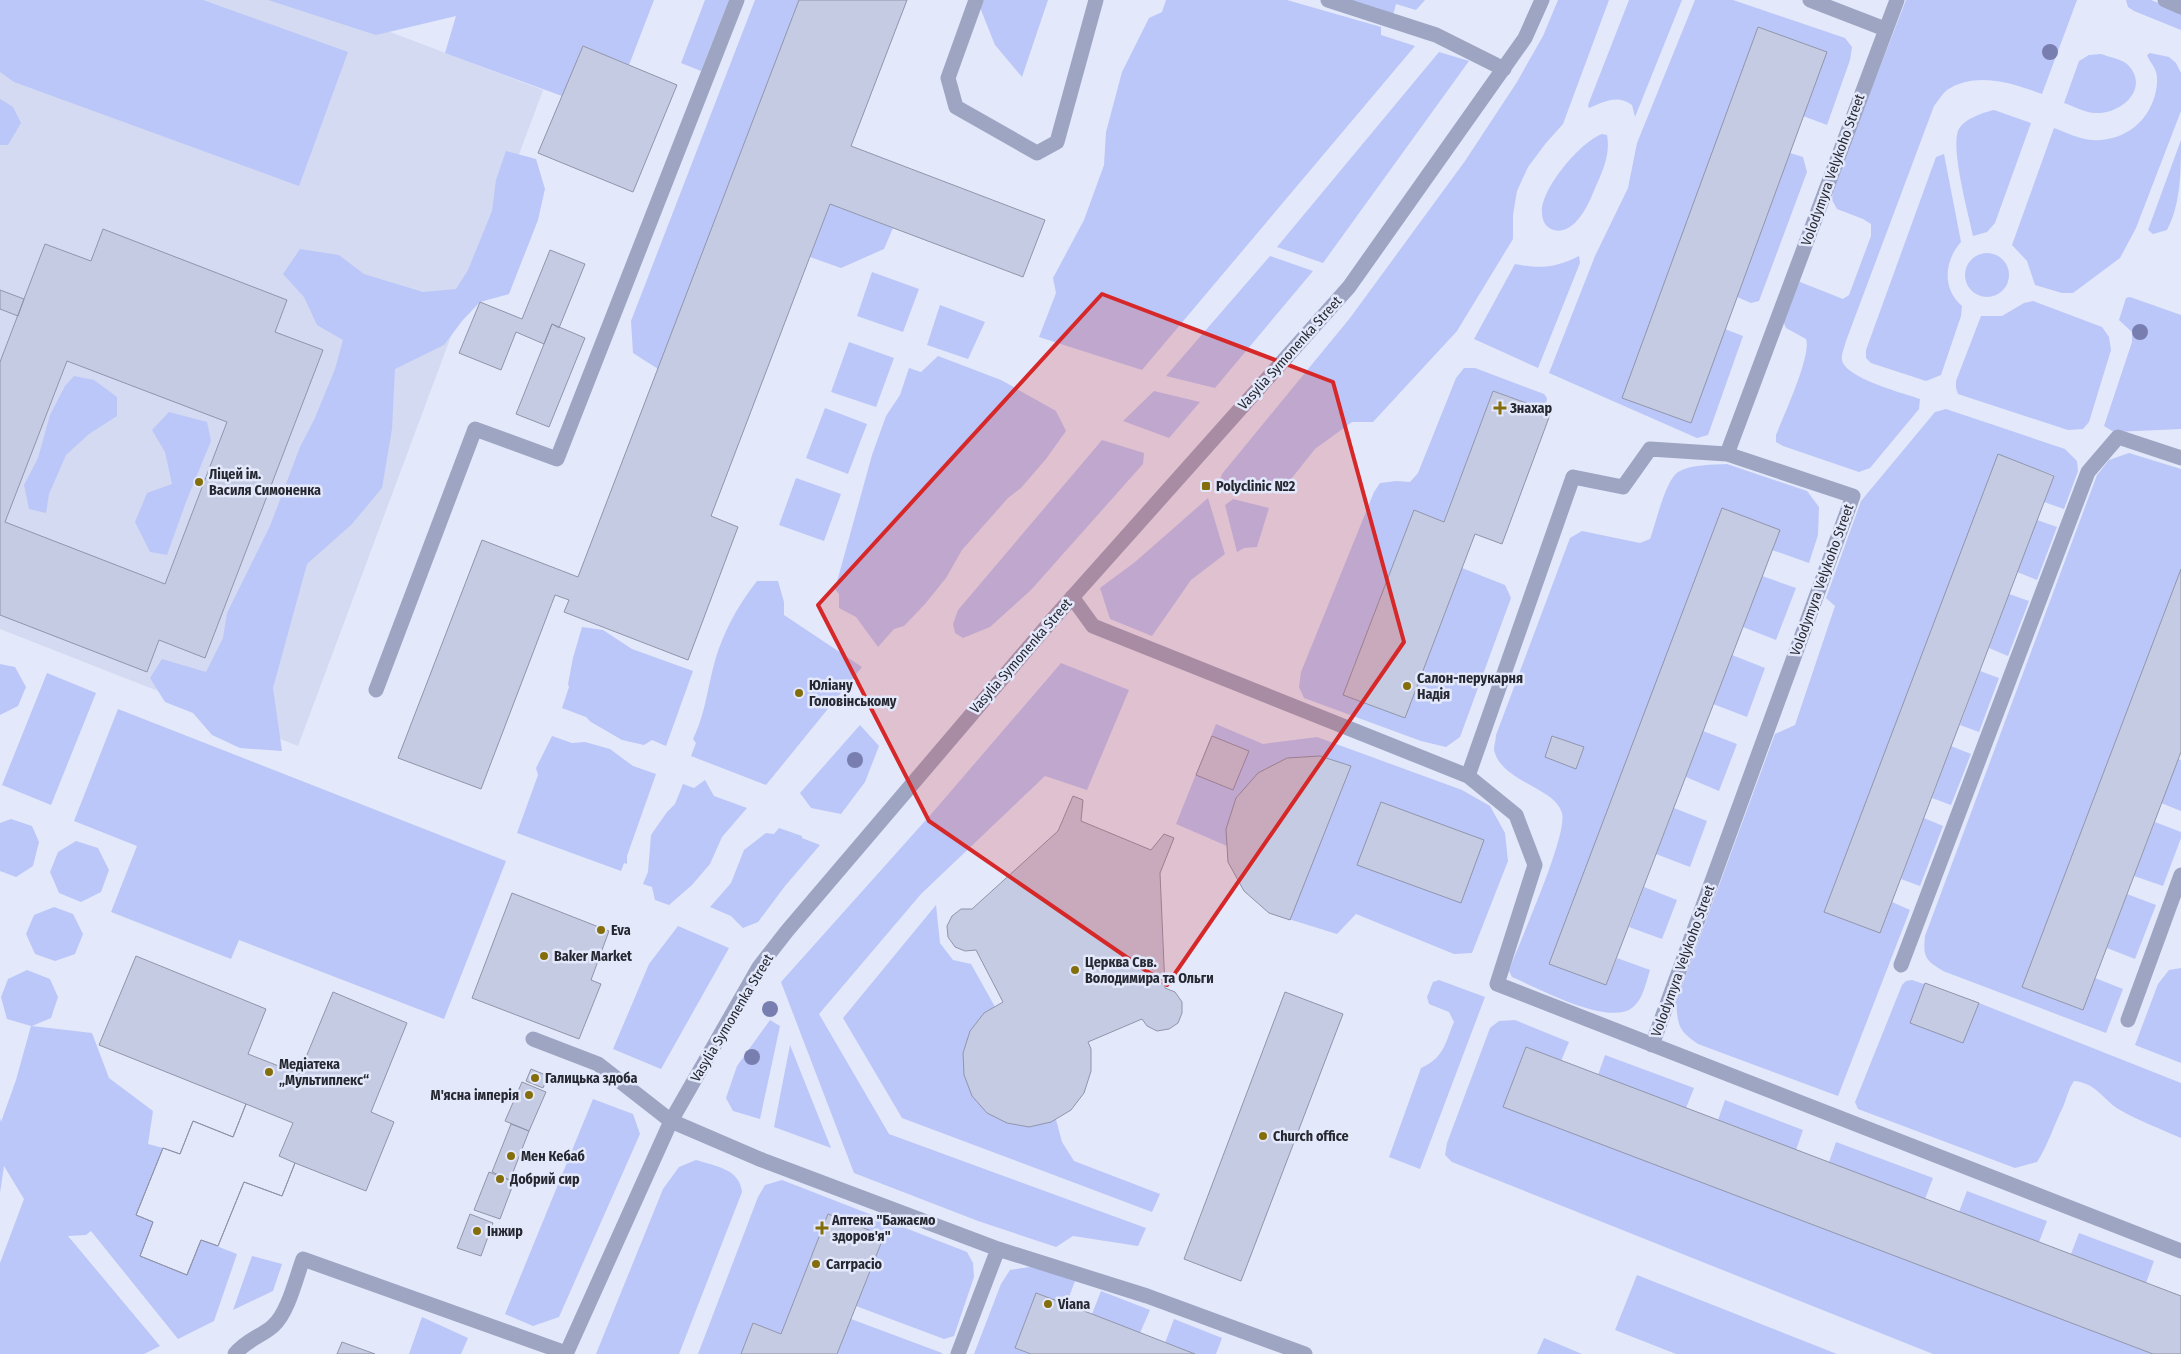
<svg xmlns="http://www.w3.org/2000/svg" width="2181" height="1354" font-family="'Fira Sans Condensed',sans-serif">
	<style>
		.built { fill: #d4daf2 }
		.green { fill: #bbc7f8 }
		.building { fill: #c5cbe2; stroke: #9095ab; fill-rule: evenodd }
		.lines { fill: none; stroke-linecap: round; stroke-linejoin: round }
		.minor { stroke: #9da5c3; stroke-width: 15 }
		.tree { fill: #797eb0 }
		.marked { fill: #d62828; fill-opacity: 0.2; stroke: #d62828; stroke-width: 4; stroke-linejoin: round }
		.poi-dot { fill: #846d0b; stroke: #e3e8fb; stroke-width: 2 }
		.labels { text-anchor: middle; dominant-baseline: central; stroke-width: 5; stroke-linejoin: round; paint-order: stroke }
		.street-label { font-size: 14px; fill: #262831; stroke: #e3e8fb }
		.poi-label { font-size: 14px; font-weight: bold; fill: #262831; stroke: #e3e8fb; text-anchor: start }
	</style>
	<rect width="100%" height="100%" fill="#e3e8fb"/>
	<path class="built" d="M0,0H306L543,90L298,746L0,629Z"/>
	<path class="green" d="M0,0H203L348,52L299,186L14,82L0,72Z
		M268,0H654L629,65L583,46L562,96L445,53L456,16L376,35Z
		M705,0H729L701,71L681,63Z
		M755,0H799L658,369L633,353L631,321Z
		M977,0H1048L1022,77L995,45Z
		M1166,0H1287L1381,27V35L1415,46L1142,370L1039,337L1056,293L1053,278L1084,220L1104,165L1106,132L1122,72L1149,18L1162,12Z
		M1335,0H1425L1416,10L1396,4L1392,19Z
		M1558,0H1609L1563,124L1546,143L1528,167L1517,191L1513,215V239L1457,331L1373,422H1352L1315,449L1280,493L1220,480L1222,474L1350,318L1465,161L1517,82L1543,36Z
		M1629,0H1682L1635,117L1632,105C1617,94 1604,102 1589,108L1588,105Z
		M1695,0H1733L1845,38L1852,47L1850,60L1827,125L1803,116L1826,52L1758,27L1725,329L1743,336L1708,435L1697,438L1549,373L1595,256L1628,188L1637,143Z
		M1906,0H2077L2042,94C2012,83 1976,71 1947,90C1942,94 1938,101 1934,106L1846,341C1845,346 1841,354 1842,360C1845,378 1903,393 1920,399L1919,409L1870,468L1859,472L1783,446L1776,442V435C1783,417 1812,355 1806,339L1786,328L1783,321L1794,285L1800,282L1843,299L1849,295L1871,236V224L1863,219L1837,209L1832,200L1833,188Z
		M2126,0H2151L2181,12V30L2134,11L2128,7Z
		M1439,52L1469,61L1323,263L1277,247Z
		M2150,53L2169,57L2176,63L2181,73V111L2136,228L2120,258L2073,293H2062L2035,285L2027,261L2012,245L2054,128C2065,132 2079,139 2091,140C2122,142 2147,124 2155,95C2157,88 2158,78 2156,72C2154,65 2149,61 2147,55Z
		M2101,54C2109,57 2121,59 2127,64C2151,87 2122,115 2094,113C2084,112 2073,106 2064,103L2079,61L2089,55Z
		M0,99L13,107L21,123L8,145H0Z
		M1994,110L2031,123L1995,223L1987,232L1973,236C1968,212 1951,151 1958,131C1963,119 1982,113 1994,110Z
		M1602,134L1607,135C1611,156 1601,174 1593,193C1587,208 1572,238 1551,229C1545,226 1542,220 1542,213C1540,190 1580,142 1602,134Z
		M2181,140C2181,170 2181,204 2167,230L2153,234L2148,230Z
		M506,151L536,159L545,189L538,220L509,294L480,302L462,321L444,345L395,369L392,429L382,488L352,524L307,564L273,688L282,751L240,748L212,735L193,713L165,702L150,678L162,659L206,672L223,638L227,613L270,526L300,447L314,420L335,369L343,340L317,325L304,297L283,274L300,249L339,255L364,274L423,292L456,289L468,270L492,211L496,180Z
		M1790,153L1803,157L1807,172L1759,301L1751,303L1737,297Z
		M1944,154L1961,242C1944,261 1942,289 1962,306L1961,316L1941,375L1926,381L1871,363L1866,358V350L1936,157Z
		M830,204L893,228L884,249L841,268L810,257Z
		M1965 275a22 22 0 1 1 44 0a22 22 0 1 1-44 0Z
		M1270,256L1313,271L1215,388L1166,376Z
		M1579,256L1580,263L1538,368L1474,339L1515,264C1540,269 1555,268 1579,256Z
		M872,272L919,289L903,332L857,316Z
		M2130,297L2181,315V429L2114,432L2104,426L2132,342V332L2119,320L2126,298Z
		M2033,301L2102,327L2109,337L2111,350L2089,422L2083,429L2068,430L1964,396L1958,394L1956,388V381L1981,316H2002L2024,303Z
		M940,305L985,322L968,359L927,345Z
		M849,342L894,358L876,407L831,392Z
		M938,356L1001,380L1056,411L1066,431L1046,459L1021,488L1008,498L962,550L946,578L925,604L904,626L894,629L878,647L856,617L839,608V594L835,589L872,455L886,416L900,395L909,368L921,372Z
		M1464,368H1475L1544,394L1547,398L1545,410L1493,391L1444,522L1414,510L1343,695L1405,718L1462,568L1505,585L1511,598L1460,737L1446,747L1421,741L1304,698L1299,687L1301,672L1374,492L1380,483L1396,481L1410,482L1418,473L1456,378Z
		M74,376L94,380L117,397V416L89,434L66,455L49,494L46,513L29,509L24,485L38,458L50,415L65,386Z
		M1154,391L1200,402L1169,438L1123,421Z
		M825,408L867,424L848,474L806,458Z
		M1946,409L2065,449L2077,461L2078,471L2064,509L2044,502L2054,475L1998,455L1824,912L1880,933L1892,902L1910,910L1838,1096L1698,1044C1678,1030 1678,1026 1676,1002L1775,734L1795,725L1835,606L1826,598L1861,501L1935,412Z
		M169,412L207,422L211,441L186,502L167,555L150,552L135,522L147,493L172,484L165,452L152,430Z
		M1102,440L1144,453L1143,464L1031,590L990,627L963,638L955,633L953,624L958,610Z
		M2129,453L2181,469V569L2022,987L2082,1010L2095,978L2123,989L2106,1033L1943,971C1925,960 1923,957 1925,936L2097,475L2109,460Z
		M1727,464L1807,491L1819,507L1818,535L1809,563L1772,550L1550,964L1606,985L1617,958L1650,970C1646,982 1643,1000 1632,1008C1607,1026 1538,988 1512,977L1509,971C1519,942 1568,836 1562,813C1555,787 1501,782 1494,750C1494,746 1496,739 1496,735L1570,538L1582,531L1640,543L1650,539C1656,523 1665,481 1678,472C1691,464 1713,465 1727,464Z
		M796,478L841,494L824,541L779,525Z
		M1208,498L1225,554L1191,580L1152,636L1110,619L1100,588L1135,562Z
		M1233,499L1269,508L1257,547L1244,548L1237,552L1225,505Z
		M2037,520L2057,527L2037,580L2017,572Z
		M1762,576L1796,588L1776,640L1743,627Z
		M757,581H778L784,602V615L862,667L766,785L691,756L696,743L693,739C708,709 708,675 721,643C730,620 742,600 757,581Z
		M2009,594L2029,601L2008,656L1989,648Z
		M582,627L603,630L632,649L693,671L666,746L652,740L644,745L622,740L591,722L586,717L562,708L569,687L568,684L573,658Z
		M1732,655L1765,668L1747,717L1713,704Z
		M1061,663L1129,690L1087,790L1045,776L921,894L819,1014L889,1134L1146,1228L1138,1246L1073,1236L1056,1247L978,1221L854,1173L781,982L933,812Z
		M0,664L15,667L26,687L18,706L0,715Z
		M1980,671L1999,678L1979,732L1960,725Z
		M47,673L96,693L51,805L2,785Z
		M118,709L506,861L444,1019L239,940L231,959L111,912L137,846L74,821Z
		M1216,724L1263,744L1317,737L1462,790L1490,806L1505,833L1508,861L1472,953L1454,954L1356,914L1337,934L1269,913L1244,891L1228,862L1227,846L1176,824Z
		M860,725L879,746L865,782L841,814L811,808L800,793Z
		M1703,731L1737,744L1719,791L1686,777Z
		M552,736L572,743L585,742L610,749L633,766L656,774L627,856V864L624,863L621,871L517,833L538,775L536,768Z
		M1951,746L1971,754L1951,805L1932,798Z
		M2178,759L2181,760V811L2161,803Z
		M705,780L714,796L747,808L722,837L710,864L692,885L669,905L655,900L652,887L643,884L648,872L651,835L667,812L675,804L683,784L694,788Z
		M1674,808L1707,821L1690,867L1656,854Z
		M1924,818L1943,826L1920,886L1901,879Z
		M11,819L32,826L39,842L33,866L16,877L0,871V823Z
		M2155,822L2181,832V838L2163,886L2134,876Z
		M779,828L802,836V838L820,845L785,886L758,922L743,928L731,916L710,907L731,883L744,850L766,833L774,834Z
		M76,841L98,848L109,870L101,892L81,902L59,893L50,872L58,852Z
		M1644,887L1677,900L1662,939L1629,927Z
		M2127,894L2156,905L2135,959L2107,948Z
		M936,905L940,943L953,960L971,964L1054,1112L1062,1142L1074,1161L1160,1194L1152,1212L902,1118L843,1018Z
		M54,907L73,914L83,934L75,954L55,961L35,954L26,934L34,915Z
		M678,926L729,948L661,1069L613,1049L649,964Z
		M2181,968V1063L2135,1045L2158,984L2169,970Z
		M27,970L50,979L58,997L51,1018L32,1026L92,1033L109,1078L153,1111L148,1144L163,1148L136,1215L153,1222L140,1256L186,1275L201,1240L237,1254L214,1321L178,1339L91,1231L86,1235L68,1236L160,1346L144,1354H0V1263L24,1199L4,1166L0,1193V1118L1,1122L16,1080L31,1026L7,1019L1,997L8,979Z
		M1439,980L1485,997L1420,1169L1389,1157L1421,1068C1444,1058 1445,1043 1454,1022L1449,1012L1429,1004L1427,997L1433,982Z
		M1912,980L1979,1003L2181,1083V1138C2161,1129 2139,1121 2120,1110C2104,1101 2097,1083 2074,1081C2068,1090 2067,1097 2063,1107C2054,1125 2048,1145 2037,1162L2015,1168L1858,1109L1855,1102L1902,985L1906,981Z
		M770,1020L780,1026L760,1119L733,1111L726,1098L737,1066Z
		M1515,1020L1569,1042L1561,1061L1526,1047L1503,1107L2153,1354H1933L1452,1162L1445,1155L1447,1143L1490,1028L1499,1021Z
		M790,1045L831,1148L774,1127Z
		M1605,1055L1694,1088L1686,1108L1598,1075Z
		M593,1099L633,1114L640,1134L559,1317L533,1326L505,1314Z
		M1725,1100L1803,1130L1796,1150L1718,1120Z
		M1836,1142L1933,1178L1925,1199L1829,1162Z
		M696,1160C715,1166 740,1169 742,1192L679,1354H596L663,1189L679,1167Z
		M782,1180L967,1252L973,1263L974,1277L954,1336L944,1339L856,1306L884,1236L828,1214L781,1334L753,1323L741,1354H698L758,1197L765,1185Z
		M1967,1191L2047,1221L2039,1242L1959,1212Z
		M2079,1233L2154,1261L2146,1283L2071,1254Z
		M252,1256L282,1264L273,1291L233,1310Z
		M1030,1267L1045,1270L1075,1281L1066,1305L1036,1293L1015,1348L1031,1354H974L1001,1284L1010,1270Z
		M1637,1275L1837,1354H1676L1615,1330Z
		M1101,1291L1150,1310L1140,1333L1092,1314Z
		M422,1317L468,1338L461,1354H409Z
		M851,1319L942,1353V1354H837Z
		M1174,1319L1222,1338L1216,1354H1195L1165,1343Z
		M1544,1338L1582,1354H1537Z"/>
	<path class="building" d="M799,0H907L851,146L1045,220L1023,277L830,204L711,516L738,527L688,660L564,612L569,600L555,595L481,789L398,758L482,540L578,577Z
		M1758,27L1827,52L1691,423L1622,398Z
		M583,46L677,85L633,192L538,153Z
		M103,229L287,300L275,332L323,350L205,658L159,640L147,672L0,615V362L45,244L91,261ZM67,361L227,422L165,584L5,522Z
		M550,250L585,264L559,328L552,324L544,344L516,332L501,370L459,353L480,302L522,319Z
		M0,290L24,299L18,316L0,309Z
		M552,324L585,338L549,427L516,414Z
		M1493,391L1551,412L1502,544L1475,534L1405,718L1343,695L1414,510L1444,522Z
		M1998,454L2054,476L1880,933L1824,912Z
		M1722,508L1780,530L1606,985L1549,964Z
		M2181,569V752L2083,1010L2022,987Z
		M1212,736L1249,751L1233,790L1196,775Z
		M1552,736L1584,747L1576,769L1545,757Z
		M1320,756L1351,766L1290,920L1269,913L1244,891L1228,862L1226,829L1236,798L1258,773L1287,758Z
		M1073,796L1083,800L1081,821L1151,850L1164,834L1174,838L1160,873L1165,988L1175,992L1182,1002V1013L1178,1023L1169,1029L1157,1031L1147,1026L1142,1019L1088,1042L1091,1049V1071L1084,1093L1071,1110L1051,1122L1029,1127L1007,1123L987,1113L972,1096L964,1075L963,1053L970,1031L984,1013L1003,1002L976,950L965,951L955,947L948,937L947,926L952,916L961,909H972L1058,831Z
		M1381,802L1484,840L1461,903L1357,865Z
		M512,893L609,931L591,980L601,984L579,1039L472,998Z
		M136,956L266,1009L248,1054L299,1074L333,992L407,1023L371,1112L394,1122L366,1191L295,1163L282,1196L244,1182L218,1246L201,1240L187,1275L140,1256L153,1222L136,1215L163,1148L180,1154L193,1121L233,1137L246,1104L99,1045Z
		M1925,983L1979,1003L1963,1043L1910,1023Z
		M1285,992L1343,1014L1241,1281L1184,1259Z
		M1526,1047L2181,1296V1354H2153L1503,1107Z
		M531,1069L548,1076L543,1088L526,1081Z
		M522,1082L546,1092L529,1131L505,1121Z
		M246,1104L293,1123L279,1156L295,1163L282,1196L244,1182L218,1246L201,1240L187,1275L140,1256L153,1222L136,1215L163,1148L180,1154L193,1121L233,1137Z
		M511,1124L529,1131L510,1180L492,1172Z
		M489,1172L514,1182L500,1219L474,1210Z
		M470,1214L493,1223L481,1256L457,1248Z
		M828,1214L884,1236L837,1354H741L753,1323L781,1334Z
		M1036,1293L1092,1314L1195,1354H1031L1015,1348Z
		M342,1342L375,1354H337Z"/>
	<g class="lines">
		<path class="minor" d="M976,0L948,78L956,107L1037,153L1057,142L1096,0
			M1328,0L1436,35L1504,69
			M1810,0L1885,29
			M2165,0L2181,7
			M1072,597L1093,626L1468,776L1516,815L1535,865L1497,984L2181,1251
			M376,690L475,429L557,459L737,0
			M1468,776L1573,477L1623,487L1650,449L1727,454
			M1901,965L2088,472L2118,437L2181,458
			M2128,1020L2181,875
			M533,1039L598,1064L671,1121L762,1160L998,1249L1147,1296L1305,1354
			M1652,1045L1853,496L1727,454L1897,0
			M235,1354C246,1340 262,1336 273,1326C288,1313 296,1278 303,1259L566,1353
			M566,1354L671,1121L759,967L787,931L1052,620L1349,287L1525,38L1542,0
			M958,1354L998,1249"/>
	</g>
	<g class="tree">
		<circle cx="2050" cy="52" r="8"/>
		<circle cx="2140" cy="332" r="8"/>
		<circle cx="855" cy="760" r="8"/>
		<circle cx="770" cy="1009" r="8"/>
		<circle cx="752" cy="1057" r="8"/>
	</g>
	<path class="marked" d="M1102,294L1333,382L1404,642L1167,985L929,821L818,605Z"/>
	<g class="poi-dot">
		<path d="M1497.5 400.5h5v5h5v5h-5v5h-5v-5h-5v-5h5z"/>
		<circle cx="199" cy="482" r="5"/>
		<rect x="1201" y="481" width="10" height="10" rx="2.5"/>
		<circle cx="1407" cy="686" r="5"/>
		<circle cx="799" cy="693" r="5"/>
		<circle cx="601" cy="930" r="5"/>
		<circle cx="544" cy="956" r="5"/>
		<circle cx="1075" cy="970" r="5"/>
		<circle cx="269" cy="1072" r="5"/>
		<circle cx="535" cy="1078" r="5"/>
		<circle cx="529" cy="1095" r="5"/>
		<circle cx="1263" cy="1136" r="5"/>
		<circle cx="511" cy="1156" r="5"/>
		<circle cx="500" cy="1179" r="5"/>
		<path d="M819.5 1220.5h5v5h5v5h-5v5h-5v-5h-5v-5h5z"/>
		<circle cx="477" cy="1231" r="5"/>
		<circle cx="816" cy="1264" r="5"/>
		<circle cx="1048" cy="1304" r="5"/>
	</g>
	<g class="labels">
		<g class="street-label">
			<text transform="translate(1833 170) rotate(-70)">Volodymyra Velykoho Street</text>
			<text transform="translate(1290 353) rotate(-48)">Vasylia Symonenka Street</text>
			<text transform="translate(1822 580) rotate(-70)">Volodymyra Velykoho Street</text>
			<text transform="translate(1021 656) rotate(-49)">Vasylia Symonenka Street</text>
			<text transform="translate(1683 961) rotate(-70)">Volodymyra Velykoho Street</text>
			<text transform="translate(732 1018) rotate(-59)">Vasylia Symonenka Street</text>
		</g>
		<g class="poi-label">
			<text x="1510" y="408">Знахар</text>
			<text x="209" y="474">Ліцей ім.<tspan x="209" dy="16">Василя Симоненка</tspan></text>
			<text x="1216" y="486">Polyclinic №2</text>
			<text x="1417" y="678">Салон-перукарня<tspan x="1417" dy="16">Надія</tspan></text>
			<text x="809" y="685">Юліану<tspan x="809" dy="16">Головінському</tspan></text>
			<text x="611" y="930">Eva</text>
			<text x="554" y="956">Baker Market</text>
			<text x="1085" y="962">Церква Свв.<tspan x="1085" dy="16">Володимира та Ольги</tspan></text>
			<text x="279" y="1064">Медіатека<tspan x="279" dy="16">„Мультиплекс“</tspan></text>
			<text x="545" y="1078">Галицька здоба</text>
			<text x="519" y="1095" text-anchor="end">М'ясна імперія</text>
			<text x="1273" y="1136">Church office</text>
			<text x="521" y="1156">Мен Кебаб</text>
			<text x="510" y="1179">Добрий сир</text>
			<text x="832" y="1220">Аптека "Бажаємо<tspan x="832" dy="16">здоров'я"</tspan></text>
			<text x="487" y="1231">Інжир</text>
			<text x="826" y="1264">Carrpacio</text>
			<text x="1058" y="1304">Viana</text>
		</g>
	</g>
</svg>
